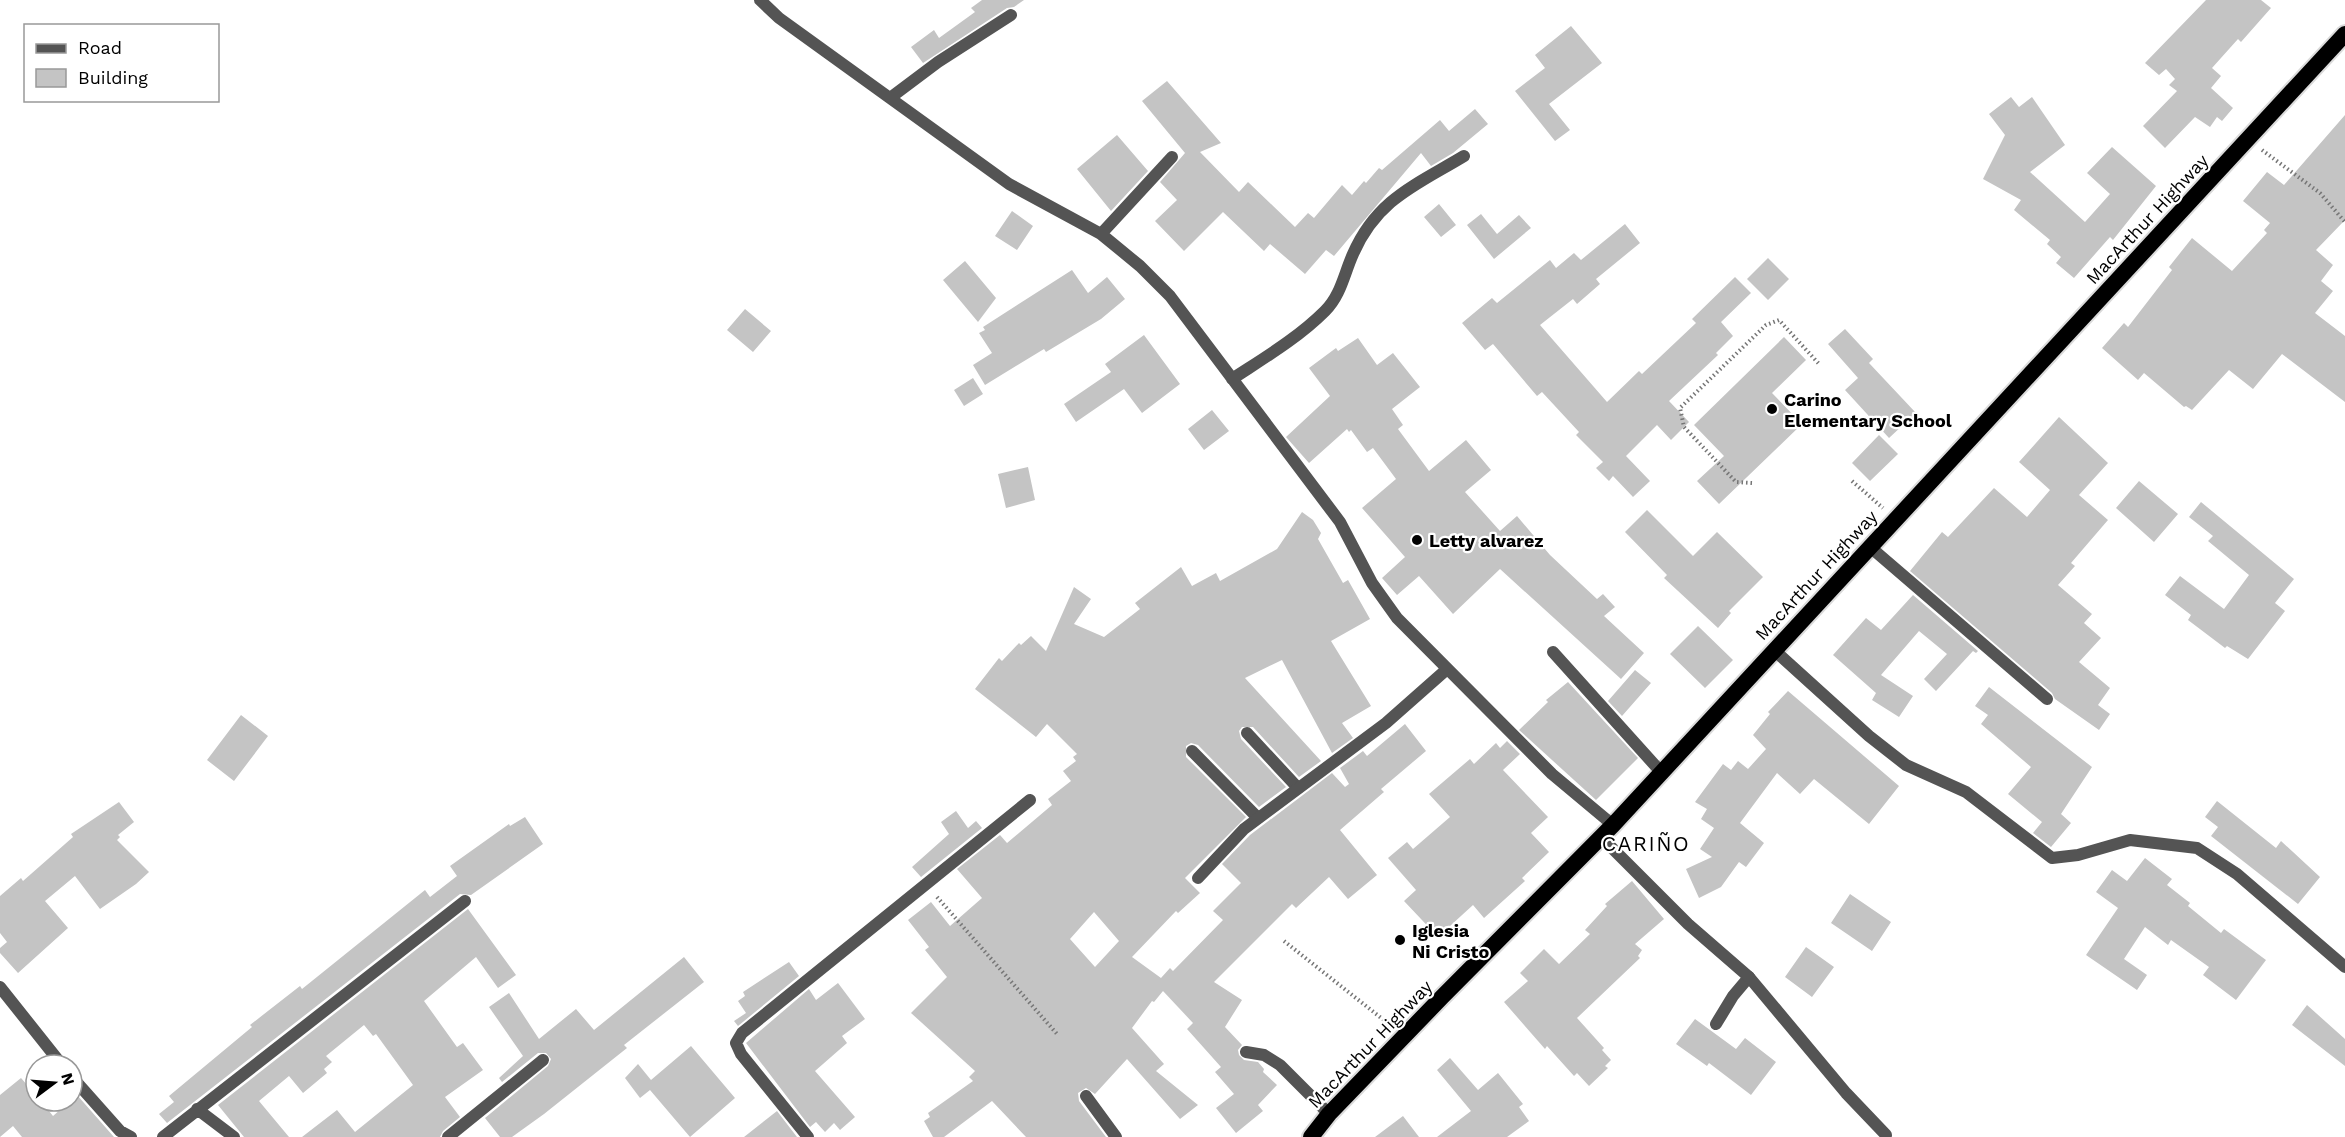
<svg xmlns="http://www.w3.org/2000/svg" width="2345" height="1137" font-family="'Work Sans',sans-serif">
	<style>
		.building { fill: #c4c4c4; fill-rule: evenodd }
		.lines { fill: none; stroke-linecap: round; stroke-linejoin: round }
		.trunk-casing { stroke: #dbdbdb; stroke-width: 20 }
		.path { stroke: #767676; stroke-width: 4; stroke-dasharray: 1.5 3; stroke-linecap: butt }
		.service { stroke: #545454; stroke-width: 12 }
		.minor { stroke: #545454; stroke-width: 12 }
		.trunk { stroke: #000; stroke-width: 16 }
		.poi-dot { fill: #000; stroke: #fff; stroke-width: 2 }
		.labels { text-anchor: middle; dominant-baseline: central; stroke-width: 4.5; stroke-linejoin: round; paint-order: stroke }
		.street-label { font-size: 18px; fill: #000; stroke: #fff }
		.poi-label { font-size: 18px; font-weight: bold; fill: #000; stroke: #fff; text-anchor: start }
		.quarter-label { font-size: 21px; letter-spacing: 1.5px; fill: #000; stroke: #fff }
	</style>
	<rect width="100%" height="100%" fill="#fff"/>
	<path class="building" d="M982,0H1024L1014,7L1007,8L923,63L911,47L934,30L939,38L975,12L971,8Z
		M2206,0H2261L2271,8L2241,42L2238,39L2212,68L2221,76L2211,88L2233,108L2222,121L2217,117L2210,127L2195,117L2165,148L2143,126L2177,91L2169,85L2175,79L2166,69L2159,75L2145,63Z
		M1571,26L1602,63L1549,104L1570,130L1555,141L1515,91L1545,68L1535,55Z
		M1167,81L1221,143L1200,152L1239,192L1248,182L1295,227L1308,213L1314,218L1342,185L1352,195L1364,181L1366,183L1379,168L1382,170L1440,120L1449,131L1475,109L1488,124L1453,153L1431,166L1421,153L1334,256L1326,250L1305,274L1270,244L1264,251L1223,212L1184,251L1155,221L1177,200L1160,182L1185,153L1142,101Z
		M2011,97L2019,107L2032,97L2065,145L2030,172L2085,222L2110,194L2087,173L2112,147L2156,186L2113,240L2110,237L2074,278L2056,263L2061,257L2047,244L2050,240L2014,210L2021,200L1983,179L2005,135L1989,114Z
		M2345,115V220L2316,250L2333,265L2321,281L2333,291L2315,313L2345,336V402L2282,354L2253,389L2229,370L2192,410L2186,406L2184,407L2144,373L2138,380L2102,348L2124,323L2128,327L2172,270L2169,267L2192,238L2232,271L2267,233L2264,230L2270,223L2243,201L2267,172L2284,185Z
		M1117,135L1148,171L1111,211L1077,169Z
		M1439,204L1456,225L1441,237L1424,217Z
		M1012,211L1033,226L1017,250L995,236Z
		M1481,214L1497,234L1519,215L1531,228L1494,259L1467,225Z
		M1625,224L1640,243L1596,279L1600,284L1577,304L1573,299L1540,325L1607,402L1639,371L1642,374L1696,323L1692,319L1735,277L1751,293L1721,322L1733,336L1716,353L1718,355L1669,401L1689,422L1671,440L1657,425L1626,456L1650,481L1633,497L1613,476L1609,481L1596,468L1603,462L1576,435L1579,432L1542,392L1537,396L1493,344L1485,350L1462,323L1492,298L1497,303L1550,260L1556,268L1574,253L1581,260Z
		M1768,258L1789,279L1768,300L1747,279Z
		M965,261L996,298L978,322L943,280Z
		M1072,270L1088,293L1107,277L1125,299L1101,319L1046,352L1044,349L985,385L973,365L992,353L979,333L985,330L983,327Z
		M745,309L771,331L753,352L727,330Z
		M1845,329L1873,359L1869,363L1916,413L1889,438L1845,390L1858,378L1828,344Z
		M1144,335L1180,384L1142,413L1124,389L1076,422L1064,404L1111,372L1105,364Z
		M1784,337L1806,360L1772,393L1802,424L1719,504L1697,481L1724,456L1694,425Z
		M1358,338L1377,365L1393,353L1420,387L1392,409L1403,425L1398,429L1429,471L1466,440L1491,470L1465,492L1500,531L1517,516L1550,555L1597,599L1603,594L1615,607L1604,616L1644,653L1621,679L1500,569L1453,614L1419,576L1397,595L1382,578L1405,557L1362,508L1396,479L1373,448L1367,452L1351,430L1349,432L1347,429L1309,463L1286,437L1330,396L1309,368L1336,348L1338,351Z
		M973,378L983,394L964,406L954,390Z
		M1212,410L1229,431L1204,450L1188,429Z
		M2059,417L2108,463L2079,495L2108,520L2071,563L2075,566L2058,585L2092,614L2084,623L2101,638L2079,662L2110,688L2098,705L2110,714L2099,730L2055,699L2052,693L1910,571L1942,532L1948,537L1994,488L2027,517L2050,490L2019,462Z
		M1879,435L1898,454L1870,481L1852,463Z
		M1028,467L1035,500L1006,508L998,474Z
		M2139,481L2178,514L2154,542L2116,508Z
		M2201,502L2294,579L2275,603L2285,611L2248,659L2227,646L2225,648L2188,620L2191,615L2165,595L2180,576L2224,609L2249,575L2208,541L2213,536L2189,517Z
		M1647,510L1693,556L1717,532L1763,577L1729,611L1731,613L1718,628L1664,578L1667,575L1625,532Z
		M1302,512L1313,520L1321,533L1318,539L1343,583L1348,580L1370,619L1331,641L1371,706L1342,723L1353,738L1332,753L1282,660L1245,678L1321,761L1299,777L1253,727H1242L1239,731L1241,739L1286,787L1259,807L1198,745L1191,743L1186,746V757L1246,817L1185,878L1200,893L1178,913L1176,911L1132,957L1161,978L1170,968L1173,971L1223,920L1213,911L1241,883L1222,864L1250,835L1332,773L1345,787L1349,784L1340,768L1363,751L1367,756L1405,724L1426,751L1381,789L1384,792L1340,830L1377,875L1348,899L1329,877L1296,908L1292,904L1214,982L1242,1000L1225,1027L1242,1045L1238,1050L1239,1055L1244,1060L1258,1062L1264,1069L1263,1072L1277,1085L1258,1105L1263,1111L1236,1133L1216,1108L1234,1094L1215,1072L1221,1067L1187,1029L1193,1023L1163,991L1154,1002L1152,1001L1132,1028L1164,1064L1156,1071L1198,1105L1180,1119L1127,1059L1095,1094L1086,1088L1078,1093L1079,1101L1106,1137H1026L992,1101L944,1137H933L924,1121L930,1117L928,1113L973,1081L969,1077L975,1071L911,1013L947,977L925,950L929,947L908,920L931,902L950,926L982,898L957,869L1000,835L1007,843L1052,805L1048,799L1071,781L1063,771L1076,761L1073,757L1077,754L1047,724L1036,737L975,689L999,658L1002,661L1019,643L1021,645L1031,636L1046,651L1074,587L1091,599L1074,624L1104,637L1140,609L1135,603L1181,567L1192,586L1216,573L1220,581L1277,549ZM1094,912L1119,941L1095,967L1070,939Z
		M1913,595L1978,651L1976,653L1973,651L1936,691L1924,679L1947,654L1919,631L1881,675L1913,696L1899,717L1872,700L1876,693L1833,655L1866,618L1881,630Z
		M1698,626L1733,660L1705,688L1670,654Z
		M1635,670L1651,683L1622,716L1608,701Z
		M1568,682L1638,758L1596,800L1519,730L1548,702L1546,700Z
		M1989,687L2092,767L2061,814L2071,823L2051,847L2033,833L2042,822L2008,794L2031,767L1981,724L1988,715L1975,706Z
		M1788,691L1899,786L1869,824L1814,779L1800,794L1777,773L1740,823L1764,843L1746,867L1739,862L1721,887L1699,898L1686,869L1712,857L1700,849L1714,828L1701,819L1707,809L1695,802L1723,764L1731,770L1738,761L1748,769L1766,749L1753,735L1770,714L1768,712Z
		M241,715L268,736L234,781L207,760Z
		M1507,741L1520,754L1503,770L1548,817L1531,833L1549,852L1522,878L1525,881L1484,918L1473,905L1438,937L1404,901L1416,890L1388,858L1407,842L1413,849L1450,817L1429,794L1470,759L1474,764L1496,743L1500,748Z
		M2217,801L2276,848L2281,841L2320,877L2298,904L2211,836L2218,827L2205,817Z
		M119,802L134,822L118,835L120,837L117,840L149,872L136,884L100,909L75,876L45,901L68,928L18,973L0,953V948L7,942L0,933V896L21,878L23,881L73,837L71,834Z
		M956,811L968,828L976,821L982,828L921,877L912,867L949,834L941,822Z
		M525,817L543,844L471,895L460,894L167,1123L159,1114L174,1102L169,1096L252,1027L250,1025L300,986L302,989L425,890L430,897L457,876L450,866L509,824L510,826Z
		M2145,858L2172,879L2167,885L2190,903L2188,906L2221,933L2224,929L2266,960L2236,1000L2203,975L2209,967L2171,940L2168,945L2145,927L2124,959L2147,975L2137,990L2086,955L2118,908L2096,892L2112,870L2127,881Z
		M1632,881L1664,919L1635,944L1642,950L1638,956L1640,958L1577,1018L1604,1048L1602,1050L1611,1060L1605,1066L1608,1068L1589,1086L1577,1073L1574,1076L1547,1046L1545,1049L1504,1002L1528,981L1520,973L1544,949L1559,964L1590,934L1585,930L1607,906L1605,904Z
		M1850,894L1891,922L1872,951L1831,923Z
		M468,909L516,975L498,988L476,957L424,1001L457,1047L463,1043L483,1070L445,1097L460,1117L443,1131L440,1137H302L337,1110L355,1132L413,1085L376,1034L373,1036L364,1025L326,1056L332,1062L324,1069L327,1073L303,1093L289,1076L259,1101L289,1137H244L218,1105Z
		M1806,947L1834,967L1812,997L1785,977Z
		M684,957L704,982L624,1045L627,1048L544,1114L512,1137H500L485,1118L548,1066L551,1059L546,1053H538L502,1082L499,1078L523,1056L489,1007L509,993L539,1039L576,1009L594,1030Z
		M789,962L799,976L738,1026L734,1021L746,1013L738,1001L745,996L743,992Z
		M838,983L865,1019L842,1036L847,1043L815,1071L855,1117L840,1130L834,1123L825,1132L816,1122L810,1127L746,1043L809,989L816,1000Z
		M2307,1005L2345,1039V1066L2292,1025Z
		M1695,1019L1736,1049L1745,1038L1776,1062L1751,1095L1709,1063L1707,1066L1676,1044Z
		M691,1046L735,1098L690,1137L650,1090L640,1098L625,1078L638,1064L651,1080Z
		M1450,1058L1478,1090L1498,1073L1523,1104L1519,1107L1529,1121L1507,1137H1437L1471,1111L1437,1070Z
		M21,1078L36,1095V1101H41L53,1116L77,1095L114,1137H22L13,1126L0,1137V1095Z
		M777,1111L797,1137H744Z
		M1403,1116L1419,1137H1375Z"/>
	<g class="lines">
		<defs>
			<path id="trunk" d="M1311,1137L1329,1114L1442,997L1613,825L2345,34"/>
		</defs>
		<use href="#trunk" class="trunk-casing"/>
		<path class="path" d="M2262,150L2320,193L2345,222
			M1852,481L1883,508
			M1752,483L1736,482L1684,427L1680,408L1766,325L1779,320L1820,365
			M937,897L1057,1034
			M1284,941L1390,1025"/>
		<path class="service" d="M1247,733L1298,788
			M1192,751L1258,818
			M1716,1024L1733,996L1749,977"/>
		<path class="minor" d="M760,0L779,18L1009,184L1101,234L1140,266L1170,296L1340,522L1372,583L1397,618L1552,774L1613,825
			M890,98L938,62L1011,15
			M1101,234L1172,157
			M1232,379C1264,358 1298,338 1325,311C1341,295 1344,274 1353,254C1377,199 1416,185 1464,156
			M1869,546L2047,699
			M1774,650L1869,736L1906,765L1966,792L2052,858L2078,855L2130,840L2197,848L2237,874L2345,967
			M1553,652L1661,772
			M1601,837L1688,924L1749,977L1846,1093L1886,1135
			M1198,878L1244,829L1386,723L1446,670
			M0,987L62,1065
			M1246,1052L1264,1055L1280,1065L1329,1114
			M72,1077L120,1131L131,1137
			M1086,1096L1116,1137
			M197,1109L234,1137
			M163,1137L465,901
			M448,1137L543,1060
			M808,1137L741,1054L736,1043L742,1033L1030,800"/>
		<use href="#trunk" class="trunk"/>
	</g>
	<g class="poi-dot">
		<circle cx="1772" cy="409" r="6"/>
		<circle cx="1417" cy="540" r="6"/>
		<circle cx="1400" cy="940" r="6"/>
	</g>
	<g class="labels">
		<g class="street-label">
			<text transform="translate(2147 219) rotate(-47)">MacArthur Highway</text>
			<text transform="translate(1816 575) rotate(-47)">MacArthur Highway</text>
			<text transform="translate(1370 1044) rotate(-46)">MacArthur Highway</text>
		</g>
		<g class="poi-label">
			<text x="1784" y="399">Carino<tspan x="1784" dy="21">Elementary School</tspan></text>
			<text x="1429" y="540">Letty alvarez</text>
			<text x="1412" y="930">Iglesia<tspan x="1412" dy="21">Ni Cristo</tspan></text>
		</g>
		<g class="quarter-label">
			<text x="1646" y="843">CARIÑO</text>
		</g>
	</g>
	<rect x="24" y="24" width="195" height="78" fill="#ffffff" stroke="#999999" stroke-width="1.5"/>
	<rect x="36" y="44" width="30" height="9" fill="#545454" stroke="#999999" stroke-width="1.5"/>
	<text x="78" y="54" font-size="18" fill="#000000">Road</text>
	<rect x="36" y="69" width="30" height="18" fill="#c4c4c4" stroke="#999999" stroke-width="1.5"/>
	<text x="78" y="84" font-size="18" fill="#000000">Building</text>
	<g transform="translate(54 1083) rotate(74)"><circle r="28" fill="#ffffff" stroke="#999999" stroke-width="1.5"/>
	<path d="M0-4.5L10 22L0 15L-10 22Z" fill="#000000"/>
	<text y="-9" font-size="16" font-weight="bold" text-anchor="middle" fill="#000000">N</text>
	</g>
</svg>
